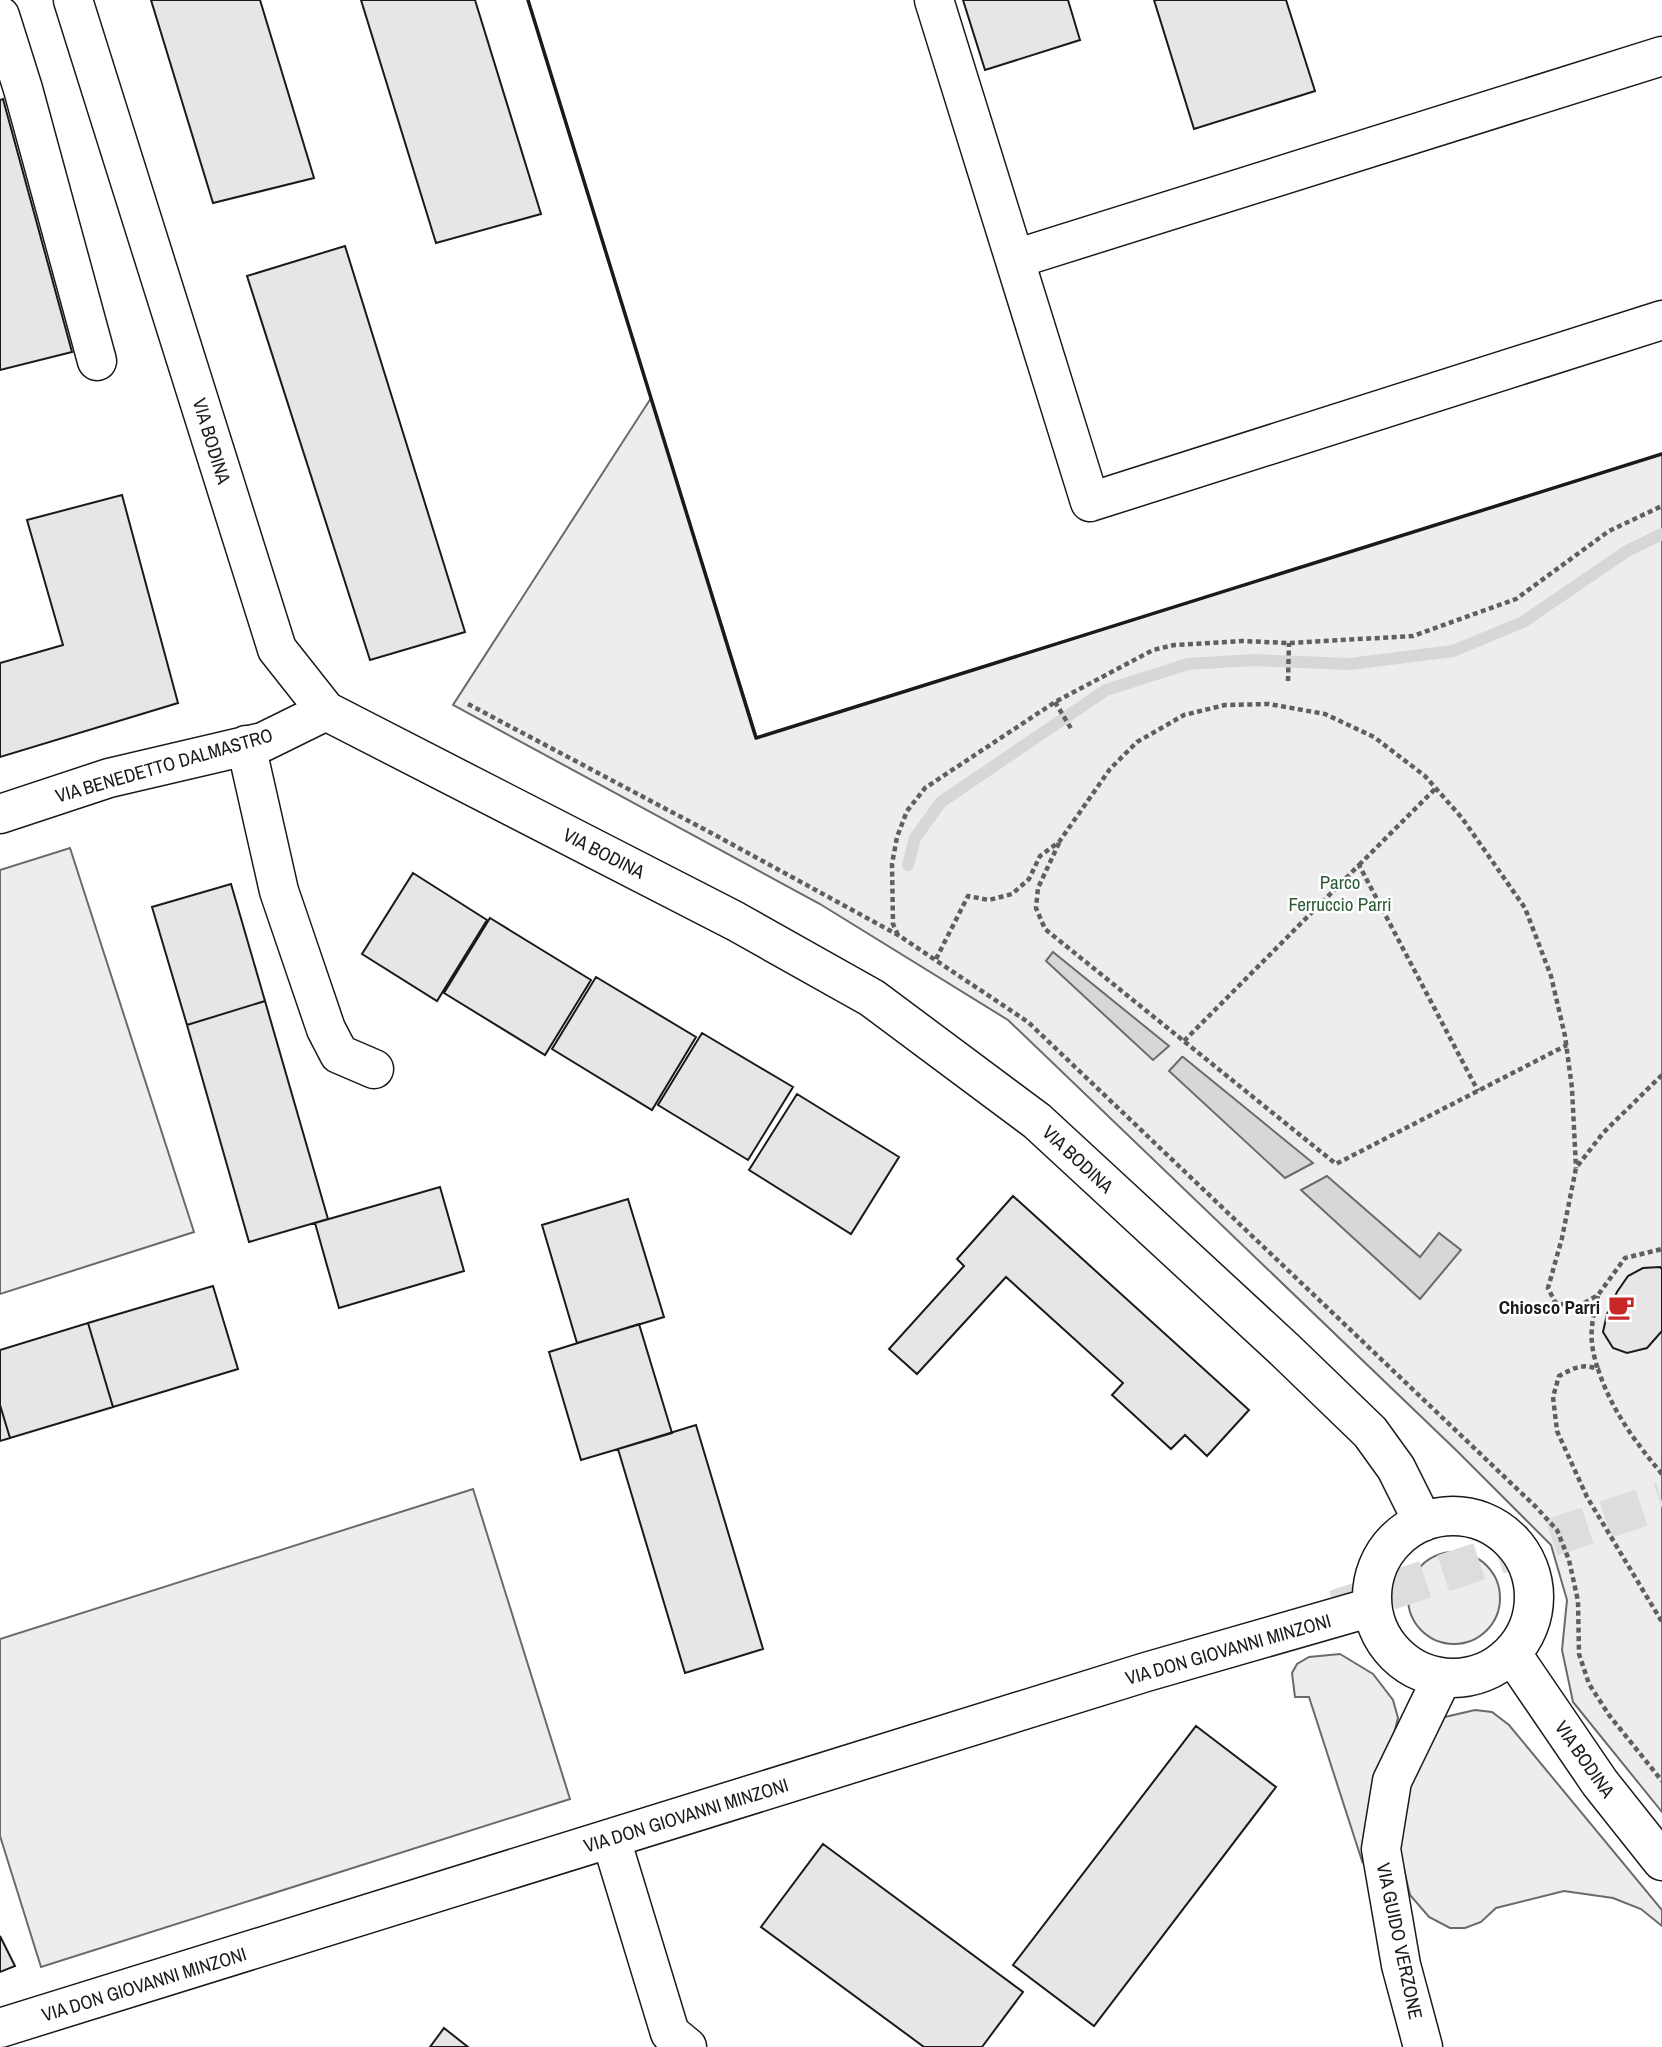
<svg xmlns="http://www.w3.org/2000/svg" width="1662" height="2047" font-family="'Archivo Narrow',sans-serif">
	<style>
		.built { fill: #ededed; stroke: #6a6a6a; stroke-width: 2 }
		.water { fill: #d7d7d7; stroke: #6a6a6a; stroke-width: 2 }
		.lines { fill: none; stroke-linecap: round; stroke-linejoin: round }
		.stream { stroke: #d7d7d7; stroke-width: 12 }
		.building { fill: #e6e6e6; stroke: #1a1a1a; stroke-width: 2 }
		.highway-tunnel { stroke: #ddd; stroke-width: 38; stroke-dasharray: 38 19; stroke-linecap: butt }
		.minor-casing { stroke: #1a1a1a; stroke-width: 41 }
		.path { stroke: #5f5f5f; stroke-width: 4.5; stroke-dasharray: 5 3.5; stroke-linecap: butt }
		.minor { stroke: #fff; stroke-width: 38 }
		.wall { stroke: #1a1a1a; stroke-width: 3.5 }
		.labels { text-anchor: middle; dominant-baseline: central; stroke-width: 5; stroke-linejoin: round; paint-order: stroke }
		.street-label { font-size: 19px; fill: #1a1a1a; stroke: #fff }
		.park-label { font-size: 19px; fill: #2b5a34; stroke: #fff }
		.poi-label { font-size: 19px; font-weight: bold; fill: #1a1a1a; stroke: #fff; text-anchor: end }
	</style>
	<rect width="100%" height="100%" fill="#fff"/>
	<path class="built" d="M651,398L757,738L1662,454V1812L1573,1702L1562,1650L1567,1600L1551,1545L1457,1451L1008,1020L820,904L453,705Z
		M70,848L194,1232L0,1294V870Z
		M473,1489L570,1799L41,1967L0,1836V1639Z
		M1408 1598a46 46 0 1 1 92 0a46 46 0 1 1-92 0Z
		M1340,1654L1373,1674L1393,1700L1398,1718L1362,1861L1309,1697H1295L1292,1673L1297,1664L1309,1657Z
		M1475,1710L1492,1712L1509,1725L1662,1910V1926L1641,1909L1613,1898L1564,1891L1496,1908L1481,1922L1465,1928H1450L1429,1917L1410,1895L1401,1857L1391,1854L1399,1814L1429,1730L1445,1717Z"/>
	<path class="water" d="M1053,952L1169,1046L1153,1060L1046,961Z
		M1182,1057H1183L1313,1163L1285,1178L1169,1071Z
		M1327,1176L1420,1257L1439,1233L1461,1250L1420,1299L1301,1190Z"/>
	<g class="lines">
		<path class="stream" d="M908,865L915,838L941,802L1106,690L1188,664L1252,660L1350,664L1453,651L1523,622L1627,551L1662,534"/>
	</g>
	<path class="building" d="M151,0H260L314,178L213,203Z
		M361,0H475L541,214L436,243Z
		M963,0H1068L1080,40L985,70Z
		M1154,0H1286L1315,91L1194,129Z
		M3,99L72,352L0,370V100Z
		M345,246L465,632L370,660L247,276Z
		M122,495L178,703L0,757V663L63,645L27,520Z
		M413,873L487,920L437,1001L362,954Z
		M231,884L265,1001L187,1025L152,907Z
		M490,918L591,980L545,1055L444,993Z
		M596,977L696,1037L652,1110L552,1049Z
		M265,1001L328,1219L249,1242L187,1025Z
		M702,1033L793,1087L748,1160L658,1105Z
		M797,1094L899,1157L851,1234L749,1170Z
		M440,1187L464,1271L339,1308L315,1223Z
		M1013,1196L1249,1410L1207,1456L1185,1435L1171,1449L1112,1395L1123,1383L1006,1277L917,1374L889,1349L964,1266L957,1259Z
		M628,1199L664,1317L577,1343L542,1225Z
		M1660,1267L1662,1269V1331L1647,1348L1627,1353L1613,1348L1603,1332L1607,1314L1617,1292L1628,1276L1643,1268Z
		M213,1286L238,1369L113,1407L88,1323Z
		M88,1323L113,1407L10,1438L0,1405V1350Z
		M639,1324L672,1433L581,1460L549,1352Z
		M0,1405L10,1438L0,1441Z
		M696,1425L763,1649L685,1673L618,1449Z
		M1196,1726L1276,1787L1094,2026L1013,1965Z
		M823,1844L1023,1992L982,2047H924L761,1927Z
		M0,1936L15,1966L0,1972Z
		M444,2028L468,2047H430Z"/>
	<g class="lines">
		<path class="highway-tunnel" d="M1335,1609L1662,1501"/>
		<defs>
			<path id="minor" d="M73,0L277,649L326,711L735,921L872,998L1037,1121L1285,1350L1370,1432L1396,1468L1423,1522
				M934,0L1090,502L1662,320
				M0,16L23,89L97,361
				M1015,259L1662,56
				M246,745L279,891L326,1029L339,1054L374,1069
				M0,814L109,778L263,742L326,711
				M1372 1597a81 81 0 1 1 162 0a81 81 0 1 1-162 0Z
				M1512,1654L1600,1783L1662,1861
				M611,1839L670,2033L687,2047
				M0,2028L1146,1672L1372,1607
				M1423,2047L1401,1965L1381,1849L1392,1781L1442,1678"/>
		</defs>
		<use href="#minor" class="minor-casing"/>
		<path class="path" d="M1288,681L1289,643
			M1055,702L1072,730
			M468,704L715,835L898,935L1028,1022L1536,1507L1557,1530L1569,1560L1578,1601L1579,1654L1589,1684L1609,1715L1662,1781
			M1059,843L1038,888L1036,908L1045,929L1336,1164L1567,1045
			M1359,865L1436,788
			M898,935L893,924L892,864L897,837L907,811L925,788L1055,702L1153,650L1174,645L1242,641L1289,643L1413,636L1516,599L1609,531L1662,506
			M936,959L968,896L989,900L1012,894L1029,879L1040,856L1059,842L1110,769L1137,742L1184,715L1225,705L1269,704L1325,714L1374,737L1425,776L1462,818L1525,908L1551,976L1565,1036L1572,1088L1576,1168
			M1184,1041L1359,865L1478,1091
			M1662,1075L1603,1133L1576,1168L1562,1238L1548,1288L1555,1302L1576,1308L1598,1295L1625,1258L1662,1249
			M1598,1296C1591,1324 1588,1340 1598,1369
			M1662,1474C1635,1442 1611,1409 1598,1369C1582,1363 1574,1368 1559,1376L1553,1397L1557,1431L1587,1497L1662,1622"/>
		<use href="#minor" class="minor"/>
		<path class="wall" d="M528,0L756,738L1662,454"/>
	</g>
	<defs>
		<symbol id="cafe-bare" viewBox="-9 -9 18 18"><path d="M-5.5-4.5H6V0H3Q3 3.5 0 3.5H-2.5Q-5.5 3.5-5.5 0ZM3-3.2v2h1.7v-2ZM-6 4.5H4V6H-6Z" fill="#c62828" stroke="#fff" stroke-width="2.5" paint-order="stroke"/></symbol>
	</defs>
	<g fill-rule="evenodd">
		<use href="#cafe-bare" x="1602" y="1288" width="38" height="38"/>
	</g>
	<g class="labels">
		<g class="street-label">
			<text transform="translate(212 441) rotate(73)">VIA BODINA</text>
			<text transform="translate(164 765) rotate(-16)">VIA BENEDETTO DALMASTRO</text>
			<text transform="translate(604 853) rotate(27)">VIA BODINA</text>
			<text transform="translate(1078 1159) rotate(43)">VIA BODINA</text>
			<text transform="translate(1228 1649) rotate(-16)">VIA DON GIOVANNI MINZONI</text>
			<text transform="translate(1585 1759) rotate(55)">VIA BODINA</text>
			<text transform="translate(686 1815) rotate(-17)">VIA DON GIOVANNI MINZONI</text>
			<text transform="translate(1400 1941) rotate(78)">VIA GUIDO VERZONE</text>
			<text transform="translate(144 1984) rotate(-17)">VIA DON GIOVANNI MINZONI</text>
		</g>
		<g class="park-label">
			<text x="1340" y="882">Parco<tspan x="1340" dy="22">Ferruccio Parri</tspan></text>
		</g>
		<g class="poi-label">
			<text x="1600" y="1307">Chiosco Parri</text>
		</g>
	</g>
</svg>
